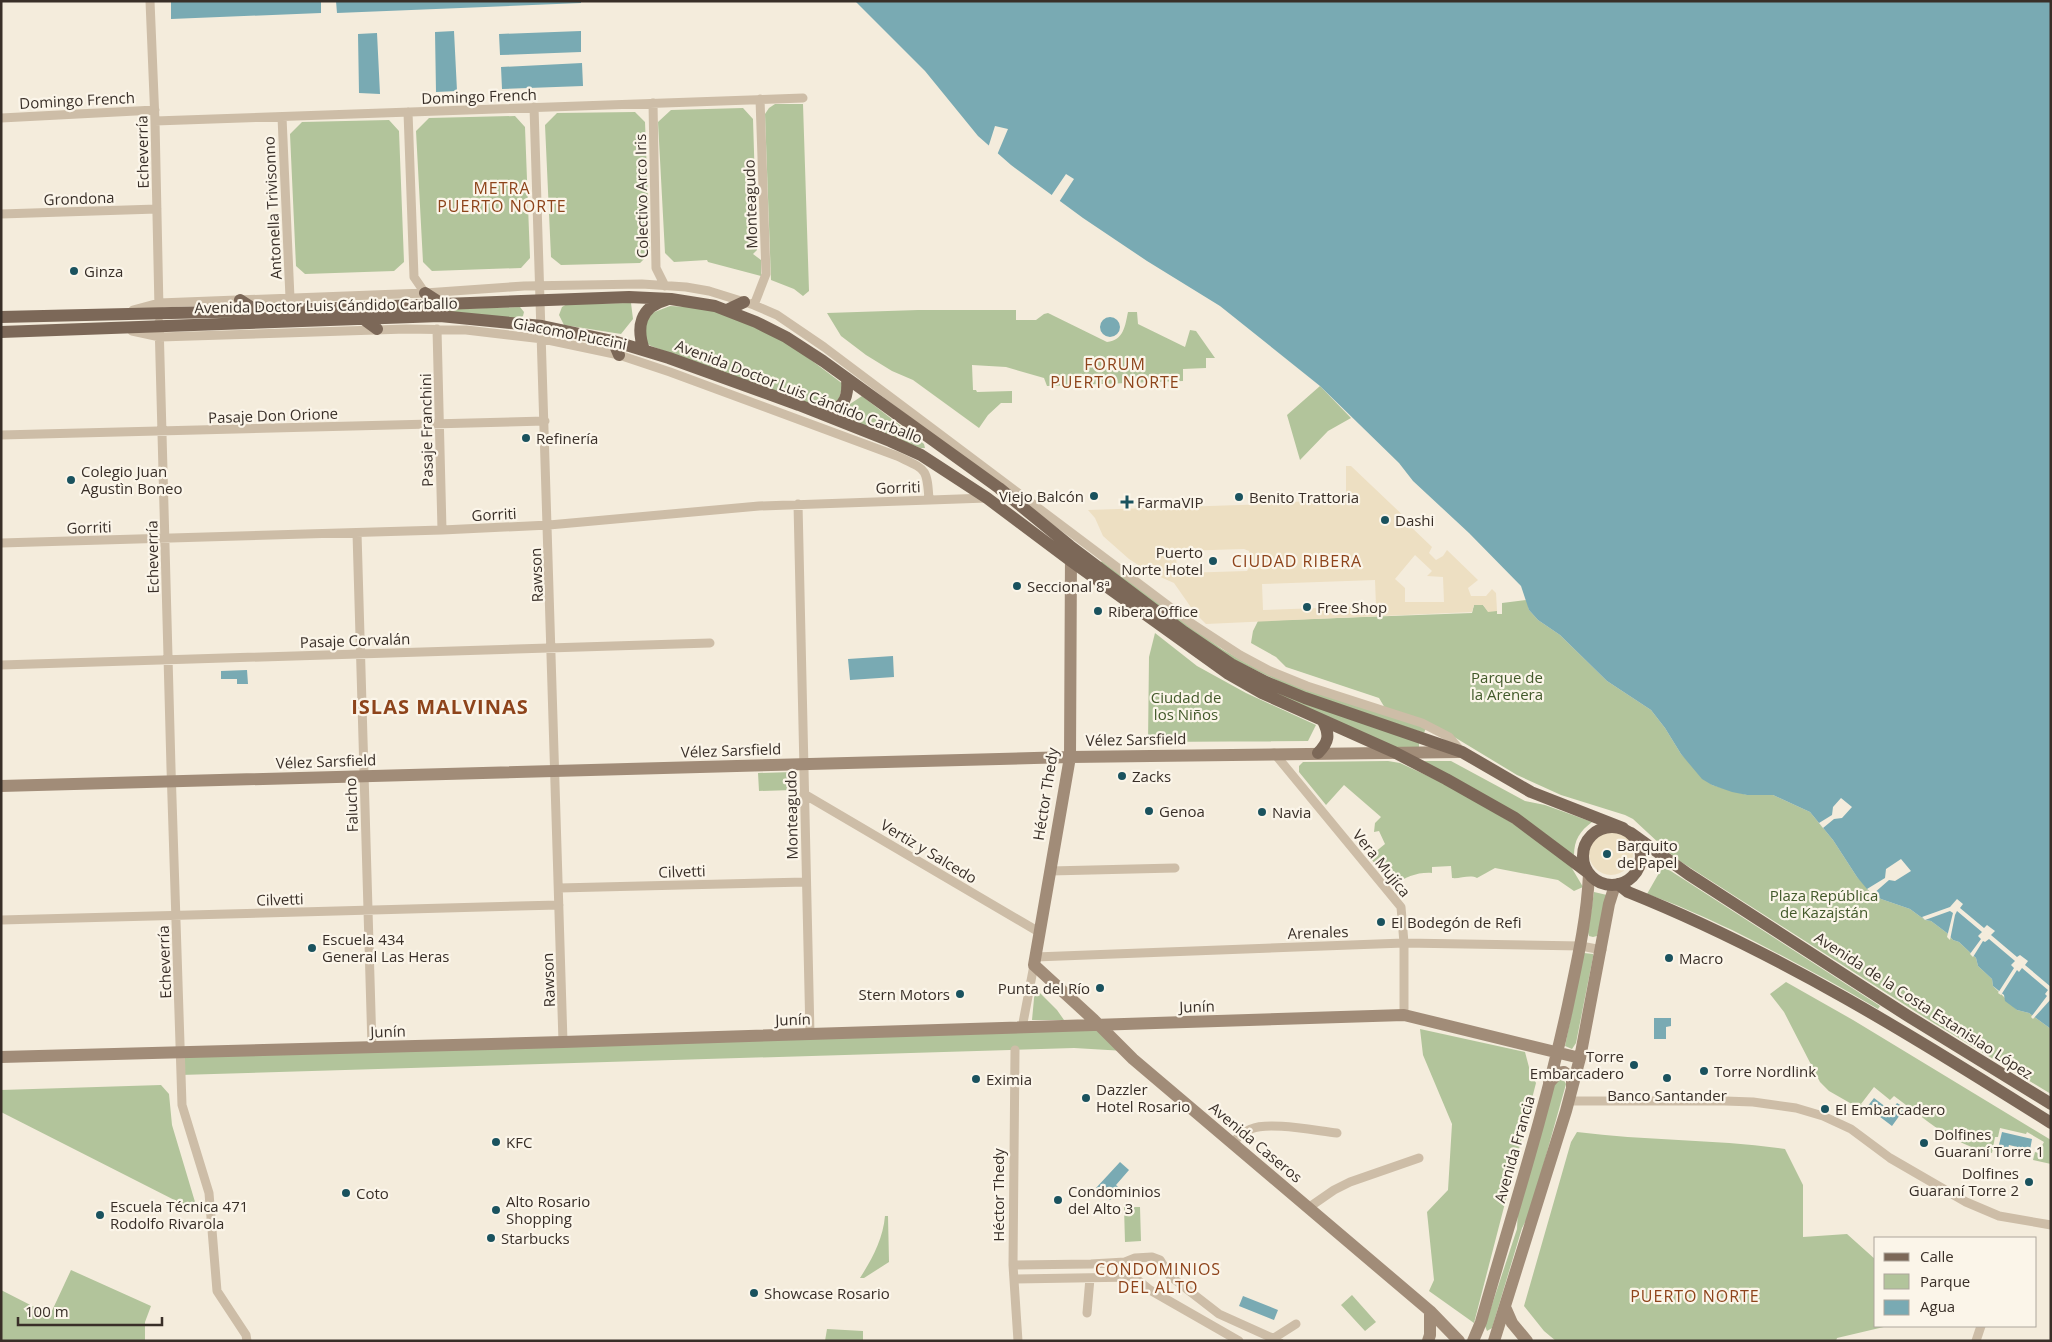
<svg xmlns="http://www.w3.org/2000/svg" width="2052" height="1342" font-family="'Open Sans',sans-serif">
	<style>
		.green { fill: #b2c49b }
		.plaza { fill: #eddfc2; fill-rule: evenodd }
		.water { fill: #79aab3 }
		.pier { fill: #f4ecdc }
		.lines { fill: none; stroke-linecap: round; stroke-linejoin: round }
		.street { stroke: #cdbda7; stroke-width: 9 }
		.secondary { stroke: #a18c78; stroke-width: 12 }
		.primary { stroke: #7c6858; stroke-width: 12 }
		.poi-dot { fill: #1a525e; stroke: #fbf5e9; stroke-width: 2 }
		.labels { text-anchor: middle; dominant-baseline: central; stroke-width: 4.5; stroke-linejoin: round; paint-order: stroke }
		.street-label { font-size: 15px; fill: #392f28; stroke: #fbf5e9 }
		.poi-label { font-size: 15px; fill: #392f28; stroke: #fbf5e9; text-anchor: start }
		.park-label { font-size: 15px; fill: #42592a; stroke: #fbf5e9 }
		.neighbourhood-label { font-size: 16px; letter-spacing: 1px; fill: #8e441b; stroke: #fbf5e9 }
		.district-label { font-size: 20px; font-weight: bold; letter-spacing: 1px; fill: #8e441b; stroke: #fbf5e9 }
	</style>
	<rect width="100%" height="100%" fill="#f4ecdc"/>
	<path class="green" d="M775,104H803L809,291L803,296L794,289L771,280L765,114L769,108Z
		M743,108L753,119L757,250L753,254L761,260V276L708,262L707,260L674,262L665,253L658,122L671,110Z
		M635,112L645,122L650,253L640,263L561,265L551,257L545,125L557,113Z
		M515,116L525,127L530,258L521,268L432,271L423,262L416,131L429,118Z
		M389,120L399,131L404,262L394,271L305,274L296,266L290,134L302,122Z
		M631,303L633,319L621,334L564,325L559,315L562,307L567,304Z
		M670,306L704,308L723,313L787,342L843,384L838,402L823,407L813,405L651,346L646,343L644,325L652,313Z
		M520,307L524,312L523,316L520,318H174Z
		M918,310H1016V320H1036L1044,314L1048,313L1107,342C1124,340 1125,326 1128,312H1137L1138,324L1185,347L1190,330L1196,331L1215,358H1206V368L1183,369V381L1047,386L1044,378L1006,367L972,365L973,390H976L977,392L1012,391V403H1001L988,415L979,428L913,380L892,371L866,355L841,336L827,313Z
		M1320,386L1351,418L1328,431L1300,460L1287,415Z
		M862,396L919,440L924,444L925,448H920L849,420L850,404Z
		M1102,561L1222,649L1248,664L1426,728L1424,733L1299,691L1222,654L1099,564Z
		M1527,600L1529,610L1538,620L1560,635L1607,681L1651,710L1665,728L1681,754L1712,785L1747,795H1773L1810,812L1833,840L1857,877L1881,899L1910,909L1925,920L1931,921L1947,933L1953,940L1959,942L1976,958L1978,966L1992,979L1993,986L2017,1010L2029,1013L2051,1029V1094L1924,1017L1675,858L1633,819L1625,815L1561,795L1517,775L1436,726L1385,708L1379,698L1286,667L1276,657L1251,643L1253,631L1258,621L1472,613L1474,605H1483L1488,611H1497V614H1502V603Z
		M1155,633L1197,666L1246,693L1316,725L1308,741L1148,742L1149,657Z
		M1265,687L1419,741V747H1391L1264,690Z
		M1388,761L1400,763L1456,789L1517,826L1570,865L1583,887L1574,891L1558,880L1495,868L1477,878C1470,874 1460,879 1452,878L1451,866L1432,867V873C1418,872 1405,877 1395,885L1369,857L1385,844L1379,831L1374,832L1375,823L1381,817L1344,785L1326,805L1299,772V766L1303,762Z
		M1424,761H1451L1525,801L1545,805L1592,822C1580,831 1574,840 1574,855Z
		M793,772V790L759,791L758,773Z
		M1663,866L1880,1006L1878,1009C1830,981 1782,955 1732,930C1704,917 1676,904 1647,894Z
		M1594,892L1607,895L1597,936L1593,937L1589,936L1588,932Z
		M1584,953L1593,954V957L1576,1043L1572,1049L1565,1046Z
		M1786,982L1853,1020L2051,1140V1164L2033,1160L2035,1152L2038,1153L2044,1142L2027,1132L2026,1134L2000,1128L1998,1137H1995L1992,1153C1951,1144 1927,1120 1894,1096L1890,1100L1874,1087L1861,1104L1866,1109L1864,1111L1829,1091L1820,1082L1784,1012L1770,994Z
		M1035,988L1057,1010L1064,1020H1032Z
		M1100,1026L1125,1051L1074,1048L180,1075V1053Z
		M1420,1029L1525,1052L1530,1071L1536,1083L1474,1323L1429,1291L1434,1280L1427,1212L1448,1190L1452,1124L1423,1055Z
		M1560,1078L1564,1080L1566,1084L1530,1213L1522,1228L1492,1328L1487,1331L1485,1326L1517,1229L1518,1208L1553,1083Z
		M161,1085L169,1094L172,1125L198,1212L1,1112V1090Z
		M1577,1132C1646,1141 1716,1139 1785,1149L1803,1185V1237L1847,1234L1876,1260V1326H1888L1837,1338L1836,1341H1556L1544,1331L1524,1306L1571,1142Z
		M1124,1207H1140L1141,1241L1125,1242Z
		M885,1216H888L889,1262L864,1278H860C872,1259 883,1239 885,1216Z
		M71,1270L151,1306L145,1322V1341H1V1290L50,1315Z
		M1352,1295L1376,1322L1365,1331L1341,1305Z
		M827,1329L863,1331V1341H825Z"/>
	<path class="plaza" d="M1346,466H1351L1411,523L1409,525L1432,547L1429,553L1436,560L1443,556L1447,550L1478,580L1468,588L1471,596H1486L1492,589L1496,593L1497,611L1488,612L1483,605H1474L1472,612L1206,624L1195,613L1174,583L1149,572L1129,559L1103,536L1095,518L1088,510L1270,504L1274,502L1346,501ZM1244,549L1249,551L1250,566L1247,571L1181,573L1177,571L1176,555L1179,551ZM1415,555L1432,571L1427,576L1443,577L1444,602H1405V588L1395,579ZM1375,580L1376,606L1263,610L1262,584Z
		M1589 853a22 22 0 1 1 44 0a22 22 0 1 1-44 0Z"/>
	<path class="water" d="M171,1H321V13L171,19Z
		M336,1H581V3L337,13Z
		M855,1H2051V1029L2029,1013L2017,1010L2005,1001L2004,995L1993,986L1992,979L1978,966L1976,958L1959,942L1953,940L1947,933L1931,921L1925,920L1910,909L1881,899L1867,889L1857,877L1833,840L1810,812L1773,795H1747L1732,792L1712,785L1702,779L1681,754L1665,728L1651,710L1607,681L1560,635L1538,620L1529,610L1521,586L1469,533L1413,481L1399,463L1320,386L1220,306L1147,261L1083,218L1011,165L978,136L925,71Z
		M454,31L457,91L436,92L435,32Z
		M581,31V52L500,55L499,34Z
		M377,33L380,94L359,93L358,34Z
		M582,63L583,86L502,89L501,67Z
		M1100 327a10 10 0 1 1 20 0a10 10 0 1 1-20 0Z
		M893,656L894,677L850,680L848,659Z
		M247,670L248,684H237V679H221V671Z
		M1654,1018H1671V1026L1666,1027V1039H1654Z
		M1874,1098L1891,1111L1897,1103L1905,1108L1892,1126L1867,1107Z
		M2002,1132L2032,1139L2030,1150L2009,1145L2006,1155L1997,1153Z
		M1120,1162L1129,1170L1116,1185L1120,1189L1110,1200L1096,1188Z
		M1243,1296L1278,1310L1274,1320L1239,1306Z"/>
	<path class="pier" d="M995,126L1008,129L997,155L988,148Z
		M1066,174L1074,179L1059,202L1051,196Z
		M1841,798L1852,807L1842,818L1834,819L1823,828L1819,823L1832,815L1833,807Z
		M1901,859L1911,871L1895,881L1889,880L1873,894L1867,889L1885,878L1886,869Z
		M1957,899L1963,904L1960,908L1984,928L1987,925L1995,931L1991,935L2017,957L2020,955L2028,961L2025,965L2051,987V999L2033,1019L2031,1017L2047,996L2045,994L2048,990L2022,968L2019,972L2017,970L2001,995L1998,993L2014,968L2011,965L2015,961L1989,939L1985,942L1983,941L1973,957L1970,954L1981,939L1978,936L1982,932L1957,911L1955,915L1950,940L1947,937L1953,913L1950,911L1925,920L1922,917L1950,907Z"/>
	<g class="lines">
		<path class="street" d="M150,1L155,121L159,309
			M653,103L656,268L665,286
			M534,107L563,1042
			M408,112L414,277L425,293
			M282,117L290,298
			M1,118L155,110
			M155,121L803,98
			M1,214L157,209
			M754,305L766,274L760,99
			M133,310L159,303L425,293L524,286L642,284L686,287L709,291L754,305L777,315L824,347L1194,625L1240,655L1270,671L1307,686L1422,723L1449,737L1460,750
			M159,322L171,768L182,1105L209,1193L217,1291L246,1335L247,1341
			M437,329L442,530
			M132,331L160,337L406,329L466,330L543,339L619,355L670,372L897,456C926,470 927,467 929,500
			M1,435L545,421
			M798,504L810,1035
			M357,533L372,1047
			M1,543L442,530L549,525L759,506L987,498
			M1,665L710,643
			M1274,753L1401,907L1404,943V1015
			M804,794L1039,932
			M1050,871L1175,868
			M559,888L806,882
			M1,920L559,905
			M1035,957L1404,943L1581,946L1602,950
			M1022,1028L1034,965
			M1015,1050L1013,1265L1018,1341
			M1569,1101H1725L1753,1102L1796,1108L1823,1116L1851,1129L1890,1158L1966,1202L1999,1216L2051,1225
			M1231,1143C1238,1138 1244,1132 1251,1129C1268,1121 1317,1131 1337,1133
			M1308,1208L1334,1190L1350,1182L1419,1158
			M1013,1265L1091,1264L1125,1262L1135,1258L1152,1257L1160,1260L1170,1276L1219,1314L1279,1341
			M1014,1279L1134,1277L1150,1290L1239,1341
			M1087,1313L1090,1278
			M1274,1338L1296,1324
			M1976,1341L1981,1326"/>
		<path class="secondary" d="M1071,553L1070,757L1034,965L1094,1020L1133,1059L1430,1311L1459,1341
			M1,786L1070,757L1460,752
			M1,1057L563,1042L1404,1015L1580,1058
			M1549,1083L1558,1073L1564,1072L1572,1078V1088
			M1505,1307L1512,1323L1527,1341
			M1428,1341L1430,1335V1311
			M1473,1341L1481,1322C1511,1217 1545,1112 1568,1005C1577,962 1587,919 1589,874
			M1494,1341L1566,1111L1580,1058L1609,904L1615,885"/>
		<path class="primary" d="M425,293L442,304
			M240,300L257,311
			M727,310L744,302
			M1,317L257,311L629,297L671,299L715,306L756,322L786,337L823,361L999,488L1070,546L1184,632L1231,664L1266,682L1305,698L1462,752L1531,792L1623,828
			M362,318L377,329
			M1,332L440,316L542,326L613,341L669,358L799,405L890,441L921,455L987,498L1071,561L1227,673L1262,693L1394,752L1446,779L1515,818L1587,872
			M613,341L619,355
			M644,350C636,327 640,307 666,300
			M819,413C841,411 849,402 847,379
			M1318,753C1329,742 1330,735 1323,721
			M1583 856a29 29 0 1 1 58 0a29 29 0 1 1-58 0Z
			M1631,833L1688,874L1908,1016L2051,1104
			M1618,884L1628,892C1778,952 1915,1037 2051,1123"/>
	</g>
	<g class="poi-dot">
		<circle cx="74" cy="271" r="5"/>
		<circle cx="526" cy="438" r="5"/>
		<circle cx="71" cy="480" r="5"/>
		<circle cx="1094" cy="496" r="5"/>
		<circle cx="1239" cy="497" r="5"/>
		<path d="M1124.5 494.5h5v5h5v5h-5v5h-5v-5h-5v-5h5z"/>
		<circle cx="1385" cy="520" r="5"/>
		<circle cx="1213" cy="561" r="5"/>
		<circle cx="1017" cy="586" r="5"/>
		<circle cx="1307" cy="607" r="5"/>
		<circle cx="1098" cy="611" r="5"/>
		<circle cx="1122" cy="776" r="5"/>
		<circle cx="1149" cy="811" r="5"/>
		<circle cx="1262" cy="812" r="5"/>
		<circle cx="1607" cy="854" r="5"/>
		<circle cx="1381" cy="922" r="5"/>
		<circle cx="312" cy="948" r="5"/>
		<circle cx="1669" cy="958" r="5"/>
		<circle cx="1100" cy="988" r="5"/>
		<circle cx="960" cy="994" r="5"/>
		<circle cx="1634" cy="1065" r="5"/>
		<circle cx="1704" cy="1071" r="5"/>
		<circle cx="1667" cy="1078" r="5"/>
		<circle cx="976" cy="1079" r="5"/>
		<circle cx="1086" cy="1098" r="5"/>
		<circle cx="1825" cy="1109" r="5"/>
		<circle cx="496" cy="1142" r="5"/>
		<circle cx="1924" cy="1143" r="5"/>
		<circle cx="2029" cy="1182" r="5"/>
		<circle cx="346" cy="1193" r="5"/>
		<circle cx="1058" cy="1200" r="5"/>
		<circle cx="496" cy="1210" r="5"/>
		<circle cx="100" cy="1215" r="5"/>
		<circle cx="491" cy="1238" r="5"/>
		<circle cx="754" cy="1293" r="5"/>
	</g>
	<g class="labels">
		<g class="street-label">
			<text transform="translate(479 96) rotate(-2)">Domingo French</text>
			<text transform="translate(77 100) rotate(-3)">Domingo French</text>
			<text transform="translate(142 152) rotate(-91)">Echeverría</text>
			<text transform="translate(641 196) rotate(-91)">Colectivo Arco Iris</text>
			<text transform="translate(79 198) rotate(-2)">Grondona</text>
			<text transform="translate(750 204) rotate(-92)">Monteagudo</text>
			<text transform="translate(272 208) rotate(-93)">Antonella Trivisonno</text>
			<text transform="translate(326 305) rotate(-1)">Avenida Doctor Luis Cándido Carballo</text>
			<text transform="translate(570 333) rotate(11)">Giacomo Puccini</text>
			<text transform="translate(799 391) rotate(21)">Avenida Doctor Luis Cándido Carballo</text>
			<text transform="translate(273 415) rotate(-2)">Pasaje Don Orione</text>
			<text transform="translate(426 430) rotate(-91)">Pasaje Franchini</text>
			<text transform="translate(898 487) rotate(-2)">Gorriti</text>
			<text transform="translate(494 514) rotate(-3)">Gorriti</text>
			<text transform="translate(89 527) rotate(-2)">Gorriti</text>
			<text transform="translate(152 557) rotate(-91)">Echeverría</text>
			<text transform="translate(536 575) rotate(-92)">Rawson</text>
			<text transform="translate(355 640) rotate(-2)">Pasaje Corvalán</text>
			<text transform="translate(1136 739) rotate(-1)">Vélez Sarsfield</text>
			<text transform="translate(731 750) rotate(-2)">Vélez Sarsfield</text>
			<text transform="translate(326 761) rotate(-2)">Vélez Sarsfield</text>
			<text transform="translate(1045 794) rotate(-81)">Héctor Thedy</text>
			<text transform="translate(351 805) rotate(-92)">Falucho</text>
			<text transform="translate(791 815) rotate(-91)">Monteagudo</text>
			<text transform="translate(929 851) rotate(31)">Vertiz y Salcedo</text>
			<text transform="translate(1382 863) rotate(51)">Vera Mujíca</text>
			<text transform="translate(682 871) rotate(-2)">Cilvetti</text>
			<text transform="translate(280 899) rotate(-2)">Cilvetti</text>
			<text transform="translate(1318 932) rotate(-2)">Arenales</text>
			<text transform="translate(164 962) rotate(-92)">Echeverría</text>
			<text transform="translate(548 980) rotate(-92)">Rawson</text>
			<text transform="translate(1924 1005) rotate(33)">Avenida de la Costa Estanislao López</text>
			<text transform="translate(1197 1006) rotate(-2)">Junín</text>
			<text transform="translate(793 1019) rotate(-2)">Junín</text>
			<text transform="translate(388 1031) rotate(-2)">Junín</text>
			<text transform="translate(1256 1142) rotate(40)">Avenida Caseros</text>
			<text transform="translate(1514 1149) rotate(-74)">Avenida Francia</text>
			<text transform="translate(998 1195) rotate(-90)">Héctor Thedy</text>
		</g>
		<g class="poi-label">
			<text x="84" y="271">Ginza</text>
			<text x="536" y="438">Refinería</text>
			<text x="81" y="471">Colegio Juan<tspan x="81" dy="17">Agustìn Boneo</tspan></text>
			<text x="1084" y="496" text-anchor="end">Viejo Balcón</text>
			<text x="1249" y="497">Benito Trattoria</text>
			<text x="1137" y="502">FarmaVIP</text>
			<text x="1395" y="520">Dashi</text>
			<text x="1203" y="552" text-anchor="end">Puerto<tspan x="1203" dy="17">Norte Hotel</tspan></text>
			<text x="1027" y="586">Seccional 8ª</text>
			<text x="1317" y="607">Free Shop</text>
			<text x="1108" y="611">Ribera Office</text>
			<text x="1132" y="776">Zacks</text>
			<text x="1159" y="811">Genoa</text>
			<text x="1272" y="812">Navia</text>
			<text x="1617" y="845">Barquito<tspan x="1617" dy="17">de Papel</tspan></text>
			<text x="1391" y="922">El Bodegón de Refi</text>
			<text x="322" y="939">Escuela 434<tspan x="322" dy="17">General Las Heras</tspan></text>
			<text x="1679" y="958">Macro</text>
			<text x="1090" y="988" text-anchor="end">Punta del Río</text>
			<text x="950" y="994" text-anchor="end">Stern Motors</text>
			<text x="1624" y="1056" text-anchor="end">Torre<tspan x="1624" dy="17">Embarcadero</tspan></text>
			<text x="1714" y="1071">Torre Nordlink</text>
			<text x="986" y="1079">Eximia</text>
			<text x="1096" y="1089">Dazzler<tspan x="1096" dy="17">Hotel Rosario</tspan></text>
			<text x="1667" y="1095" text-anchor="middle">Banco Santander</text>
			<text x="1835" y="1109">El Embarcadero</text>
			<text x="1934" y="1134">Dolfines<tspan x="1934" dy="17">Guaraní Torre 1</tspan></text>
			<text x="506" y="1142">KFC</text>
			<text x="2019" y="1173" text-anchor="end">Dolfines<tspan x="2019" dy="17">Guaraní Torre 2</tspan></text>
			<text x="1068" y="1191">Condominios<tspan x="1068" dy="17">del Alto 3</tspan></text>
			<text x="356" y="1193">Coto</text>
			<text x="506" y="1201">Alto Rosario<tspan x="506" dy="17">Shopping</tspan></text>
			<text x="110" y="1206">Escuela Técnica 471<tspan x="110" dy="17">Rodolfo Rivarola</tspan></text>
			<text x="501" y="1238">Starbucks</text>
			<text x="764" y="1293">Showcase Rosario</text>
		</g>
		<g class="park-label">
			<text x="1507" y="677">Parque de<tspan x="1507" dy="17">la Arenera</tspan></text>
			<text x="1186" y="697">Ciudad de<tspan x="1186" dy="17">los Niños</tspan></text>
			<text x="1824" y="895">Plaza República<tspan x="1824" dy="17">de Kazajstán</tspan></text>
		</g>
		<g class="neighbourhood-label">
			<text x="502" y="188">METRA<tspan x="502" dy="18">PUERTO NORTE</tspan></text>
			<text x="1115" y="364">FORUM<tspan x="1115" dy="18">PUERTO NORTE</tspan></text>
			<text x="1297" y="561">CIUDAD RIBERA</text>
			<text x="1158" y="1269">CONDOMINIOS<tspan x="1158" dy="18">DEL ALTO</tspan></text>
			<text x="1695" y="1296">PUERTO NORTE</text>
		</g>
		<g class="district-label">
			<text x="440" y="706">ISLAS MALVINAS</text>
		</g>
	</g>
	<rect width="2052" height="1342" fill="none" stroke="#392f28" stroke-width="5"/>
	<rect x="1874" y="1237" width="162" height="90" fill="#fbf5e9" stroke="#ada69c"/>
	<rect x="1884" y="1253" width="25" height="8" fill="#7c6858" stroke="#ada69c"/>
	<text x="1920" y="1262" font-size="15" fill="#392f28">Calle</text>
	<rect x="1884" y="1274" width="25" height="15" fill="#b2c49b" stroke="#ada69c"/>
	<text x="1920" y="1287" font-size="15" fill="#392f28">Parque</text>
	<rect x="1884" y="1300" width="25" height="15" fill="#79aab3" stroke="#ada69c"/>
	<text x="1920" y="1312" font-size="15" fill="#392f28">Agua</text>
	<path d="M18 1317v8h144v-8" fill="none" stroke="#392f28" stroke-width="2.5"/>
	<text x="25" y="1317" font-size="15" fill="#392f28" stroke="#fbf5e9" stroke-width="4" paint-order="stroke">100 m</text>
</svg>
